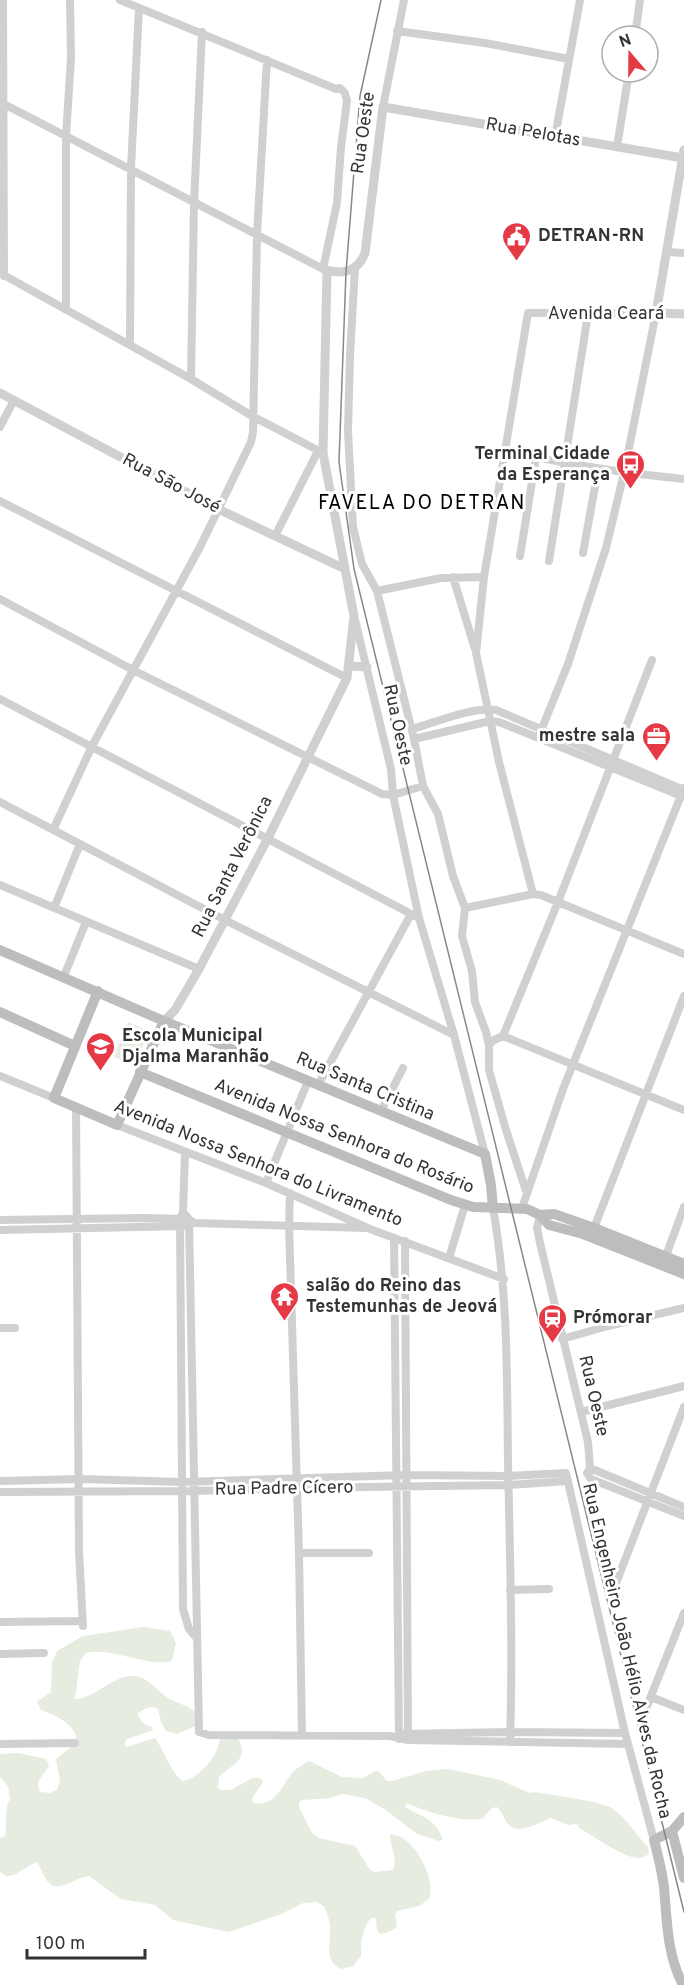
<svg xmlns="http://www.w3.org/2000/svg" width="684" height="1985" font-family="Overpass,sans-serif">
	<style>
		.green { fill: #e6ecdf }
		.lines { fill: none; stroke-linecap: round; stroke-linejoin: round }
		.minor { stroke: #d0d0d0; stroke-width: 8 }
		.tertiary { stroke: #d0d0d0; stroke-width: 9 }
		.secondary { stroke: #bdbdbd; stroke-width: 10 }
		.tram { stroke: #888; stroke-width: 1.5 }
		.labels { text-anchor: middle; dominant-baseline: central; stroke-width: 6; stroke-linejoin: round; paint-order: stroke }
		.street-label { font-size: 18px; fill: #333; stroke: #fff }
		.poi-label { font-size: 18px; font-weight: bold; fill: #333; stroke: #fff; text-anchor: start }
		.neighbourhood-label { font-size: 20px; letter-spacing: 1.5px; fill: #000; stroke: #fff }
	</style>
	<rect width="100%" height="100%" fill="#fff"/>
	<path class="green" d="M128,1022L149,1031L135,1065L114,1057Z
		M143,1627L170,1631L176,1643L172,1660C154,1670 112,1646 86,1653L80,1661L75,1699C96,1700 120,1666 144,1679C152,1683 158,1691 165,1696C180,1706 188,1703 200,1717L195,1726L177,1734L166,1731L161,1722L158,1709C151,1704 145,1709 138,1713V1716L144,1724L152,1727L153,1730L127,1739L124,1744L126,1747L155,1738C165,1752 169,1769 182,1781C196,1780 211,1763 217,1750C219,1745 219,1740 221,1736L237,1737C251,1760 232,1764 219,1777L218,1787L220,1790H231L252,1778H260L263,1781L262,1784L252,1798L253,1803C274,1808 282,1786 293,1772C297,1768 304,1764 309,1761L342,1777L363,1778L375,1771L379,1772L387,1781H392L426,1771L448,1769L500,1780L530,1793L535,1792C553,1796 600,1800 613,1809C627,1819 636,1835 648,1847L649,1854C648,1855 641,1858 640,1858C626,1860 592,1835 579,1828L577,1824L568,1825L551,1818C540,1822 517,1836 508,1824C503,1818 503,1812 497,1807L492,1808L483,1818C466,1824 422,1811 407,1803L405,1807C424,1819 433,1816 443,1839L439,1841L417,1834L386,1810L365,1798L343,1794L330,1798L302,1800L299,1802V1807L312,1833L319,1838L355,1846L370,1870L374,1872L393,1870C398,1858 390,1847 390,1834C413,1834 437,1879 429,1899L419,1906L397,1911L395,1915L397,1927L389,1932L380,1934L377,1930L376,1918H371C361,1930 361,1942 361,1956L353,1966L341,1969C322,1960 332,1940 330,1925C329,1919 327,1912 324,1906L317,1902L303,1903L281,1914L229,1932L173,1920L155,1905L121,1899L89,1876C75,1878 69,1887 53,1886L47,1881L37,1862C26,1866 16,1877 6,1876L0,1872V1838L5,1836C7,1824 4,1808 10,1799L8,1786L0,1777V1754L18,1753L46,1759L49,1766C44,1775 34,1780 40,1792L50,1793L57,1790L60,1781L56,1759C61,1755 75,1744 77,1739C73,1723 56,1715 41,1710L37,1702L51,1692L52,1663L57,1651L83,1636Z"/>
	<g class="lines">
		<path class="minor" d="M3,0L4,276
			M120,0L336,89L340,88L345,93L347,101L341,147L337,203L323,269
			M397,31L485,43L569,59
			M635,36L640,0
			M0,102L325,270
			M383,107L404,0
			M555,137L580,0
			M617,147L629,72
			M666,252L684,253
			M355,268L350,355L348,431L353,527L362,564L377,591L414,739L423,786L438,814L453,876L465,908L462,936L472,971L475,1002L486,1032L489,1045V1070L506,1130L526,1191
			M0,273L191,379L252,416L323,453
			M66,308V136L71,57L70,0
			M130,344L131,168L139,8
			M191,379L194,203L202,32
			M0,427L14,400
			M505,450C567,465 621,473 684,479
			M0,501L347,678
			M275,536L318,451
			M583,553L598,470
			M520,556L536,457
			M549,561L588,314
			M453,577L475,649
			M377,591L441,578L484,577
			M0,599L133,670L382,794L393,795L423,786
			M355,620L391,769L393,795L419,918L454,1035L485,1154
			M0,699L419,918
			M412,729C437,722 471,707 496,710L684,790
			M414,739L490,721L499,722L684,797
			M0,802L225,920L454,1035
			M53,830L92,746L200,547L251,442L253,432L257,234L267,60
			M0,885L199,969
			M533,894L499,762L476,653L484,577L528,313H656L624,473L606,548L568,664L538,738
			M54,908L80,844
			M465,908L533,894L541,895L684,954
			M64,976L86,922
			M503,1036L684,1110
			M489,1045L494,1040L503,1036L558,902L652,660
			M0,1076L54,1098
			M318,1085L411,914
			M76,1107L79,1552L83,1626
			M381,1111L403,1068
			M117,1125L266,1183L370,1229L504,1279
			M185,1152L183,1212L180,1219L183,1609L189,1629L196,1637
			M266,1183L308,1081
			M290,1193L289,1225L299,1553L302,1736
			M493,1208C508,1292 507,1377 508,1463C510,1556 513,1649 510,1742
			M522,1208L563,1089L684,788
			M183,1212L189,1219L199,1732L209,1735L390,1736L408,1740L628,1744
			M540,1215L537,1228L540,1243L588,1442L590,1468L587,1473L591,1479L684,1516
			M0,1220L143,1218L189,1219L194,1223L366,1228
			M594,1228L684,996
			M0,1230L185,1226
			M394,1238L399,1739
			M405,1241L408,1740
			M449,1258L465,1205
			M664,1261L684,1207
			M0,1328H15
			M562,1339L608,1326L684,1308
			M581,1412L684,1386
			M590,1468L684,1507
			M0,1481L80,1479L182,1482L406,1475L508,1476L566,1473L625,1733L654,1840
			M0,1492L194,1491L297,1488L509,1485L568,1481
			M299,1553H369
			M510,1590L549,1589
			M613,1591L684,1407
			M0,1622L82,1621
			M0,1654L44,1653
			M651,1697L684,1710
			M647,1706L684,1613
			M403,1734L510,1732L625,1733
			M0,1744L75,1743"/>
		<path class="tertiary" d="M684,150L656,313L684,314
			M0,393L218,509L345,569
			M349,666L367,667
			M164,1021L175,1010L199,969L268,838L347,678L354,616L323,453L327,270C344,275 358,271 365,253L383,107L683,158"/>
		<path class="secondary" d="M0,950L164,1021L485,1154L491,1185L493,1208
			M98,991L54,1098L117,1125L164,1021
			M0,1012L75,1046
			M140,1072L451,1200L473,1207L527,1209L540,1215L549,1225L583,1234L684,1274
			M540,1215L554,1214L594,1228L684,1264
			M672,1831L684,1878
			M683,1985C667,1955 667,1921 664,1887C662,1871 658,1856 654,1840L672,1831L684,1817"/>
		<path class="tram" d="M381,0L360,96L346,272L339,462L354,569L684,1912"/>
	</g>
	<defs>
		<symbol id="civic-pin" viewBox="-11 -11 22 30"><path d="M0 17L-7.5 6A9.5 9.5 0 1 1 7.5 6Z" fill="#e63946" stroke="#fff"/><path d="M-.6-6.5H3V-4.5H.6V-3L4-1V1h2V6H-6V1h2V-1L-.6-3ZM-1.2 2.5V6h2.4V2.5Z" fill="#fff"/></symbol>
		<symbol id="bus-pin" viewBox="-11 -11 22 30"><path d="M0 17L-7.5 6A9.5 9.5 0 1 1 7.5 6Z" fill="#e63946" stroke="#fff"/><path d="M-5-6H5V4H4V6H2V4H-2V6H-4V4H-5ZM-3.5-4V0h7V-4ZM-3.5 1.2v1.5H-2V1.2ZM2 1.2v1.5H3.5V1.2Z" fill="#fff"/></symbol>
		<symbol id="office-pin" viewBox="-11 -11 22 30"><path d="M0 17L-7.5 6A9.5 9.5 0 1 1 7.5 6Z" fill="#e63946" stroke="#fff"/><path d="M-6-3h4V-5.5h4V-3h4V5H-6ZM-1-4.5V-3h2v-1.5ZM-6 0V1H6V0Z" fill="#fff"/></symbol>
		<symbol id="school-pin" viewBox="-11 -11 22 30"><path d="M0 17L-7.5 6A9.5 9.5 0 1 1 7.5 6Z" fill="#e63946" stroke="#fff"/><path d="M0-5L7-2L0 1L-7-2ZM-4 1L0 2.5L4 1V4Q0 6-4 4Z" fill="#fff"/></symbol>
		<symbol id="temple-pin" viewBox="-11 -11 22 30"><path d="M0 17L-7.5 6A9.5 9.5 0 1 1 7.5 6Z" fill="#e63946" stroke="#fff"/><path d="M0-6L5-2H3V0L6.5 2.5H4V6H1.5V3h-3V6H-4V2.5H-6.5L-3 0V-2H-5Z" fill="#fff"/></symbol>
		<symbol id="station-pin" viewBox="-11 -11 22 30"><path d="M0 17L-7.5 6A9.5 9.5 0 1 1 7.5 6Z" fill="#e63946" stroke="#fff"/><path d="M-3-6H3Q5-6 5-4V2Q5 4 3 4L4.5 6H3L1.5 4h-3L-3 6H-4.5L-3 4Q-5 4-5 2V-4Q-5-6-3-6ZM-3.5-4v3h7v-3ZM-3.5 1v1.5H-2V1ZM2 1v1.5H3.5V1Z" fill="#fff"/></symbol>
	</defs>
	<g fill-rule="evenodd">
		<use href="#civic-pin" x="500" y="220" width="33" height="45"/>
		<use href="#bus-pin" x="614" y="448" width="33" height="45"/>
		<use href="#office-pin" x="640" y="720" width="33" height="45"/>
		<use href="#school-pin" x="84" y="1030" width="33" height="45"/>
		<use href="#temple-pin" x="268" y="1280" width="33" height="45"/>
		<use href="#station-pin" x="536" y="1302" width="33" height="45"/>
	</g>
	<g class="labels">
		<g class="street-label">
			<text transform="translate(364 133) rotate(-82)">Rua Oeste</text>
			<text transform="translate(533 133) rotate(10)">Rua Pelotas</text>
			<text x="606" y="314">Avenida Ceará</text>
			<text transform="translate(171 484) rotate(28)">Rua São José</text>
			<text transform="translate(397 725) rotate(78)">Rua Oeste</text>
			<text transform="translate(233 867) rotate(-63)">Rua Santa Verônica</text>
			<text transform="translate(365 1087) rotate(23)">Rua Santa Cristina</text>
			<text transform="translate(344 1137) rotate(22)">Avenida Nossa Senhora do Rosário</text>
			<text transform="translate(258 1164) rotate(22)">Avenida Nossa Senhora do Livramento</text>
			<text transform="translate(593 1396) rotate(77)">Rua Oeste</text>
			<text transform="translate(284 1489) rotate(-1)">Rua Padre Cícero</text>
			<text transform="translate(626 1651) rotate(77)">Rua Engenheiro João Hélio Alves da Rocha</text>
		</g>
		<g class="poi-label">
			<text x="538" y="236">DETRAN-RN</text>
			<text x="610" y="454" text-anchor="end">Terminal Cidade<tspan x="610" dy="21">da Esperança</tspan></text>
			<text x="635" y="736" text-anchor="end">mestre sala</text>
			<text x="122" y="1036">Escola Municipal<tspan x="122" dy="21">Djalma Maranhão</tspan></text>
			<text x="306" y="1286">salão do Reino das<tspan x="306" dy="21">Testemunhas de Jeová</tspan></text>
			<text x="573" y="1318">Prómorar</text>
		</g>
		<g class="neighbourhood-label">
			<text x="422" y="504">FAVELA DO DETRAN</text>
		</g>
	</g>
	<g transform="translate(630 54) rotate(340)"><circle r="28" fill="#ffffff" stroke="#adadad" stroke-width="1.5"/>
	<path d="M0-4.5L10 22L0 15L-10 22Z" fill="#e63946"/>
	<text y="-9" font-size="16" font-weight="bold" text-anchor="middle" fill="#333333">N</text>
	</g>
	<path d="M27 1949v9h118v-9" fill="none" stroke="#333333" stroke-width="3"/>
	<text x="36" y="1949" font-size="18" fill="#333333" stroke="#ffffff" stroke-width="4.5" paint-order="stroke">100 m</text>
</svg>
